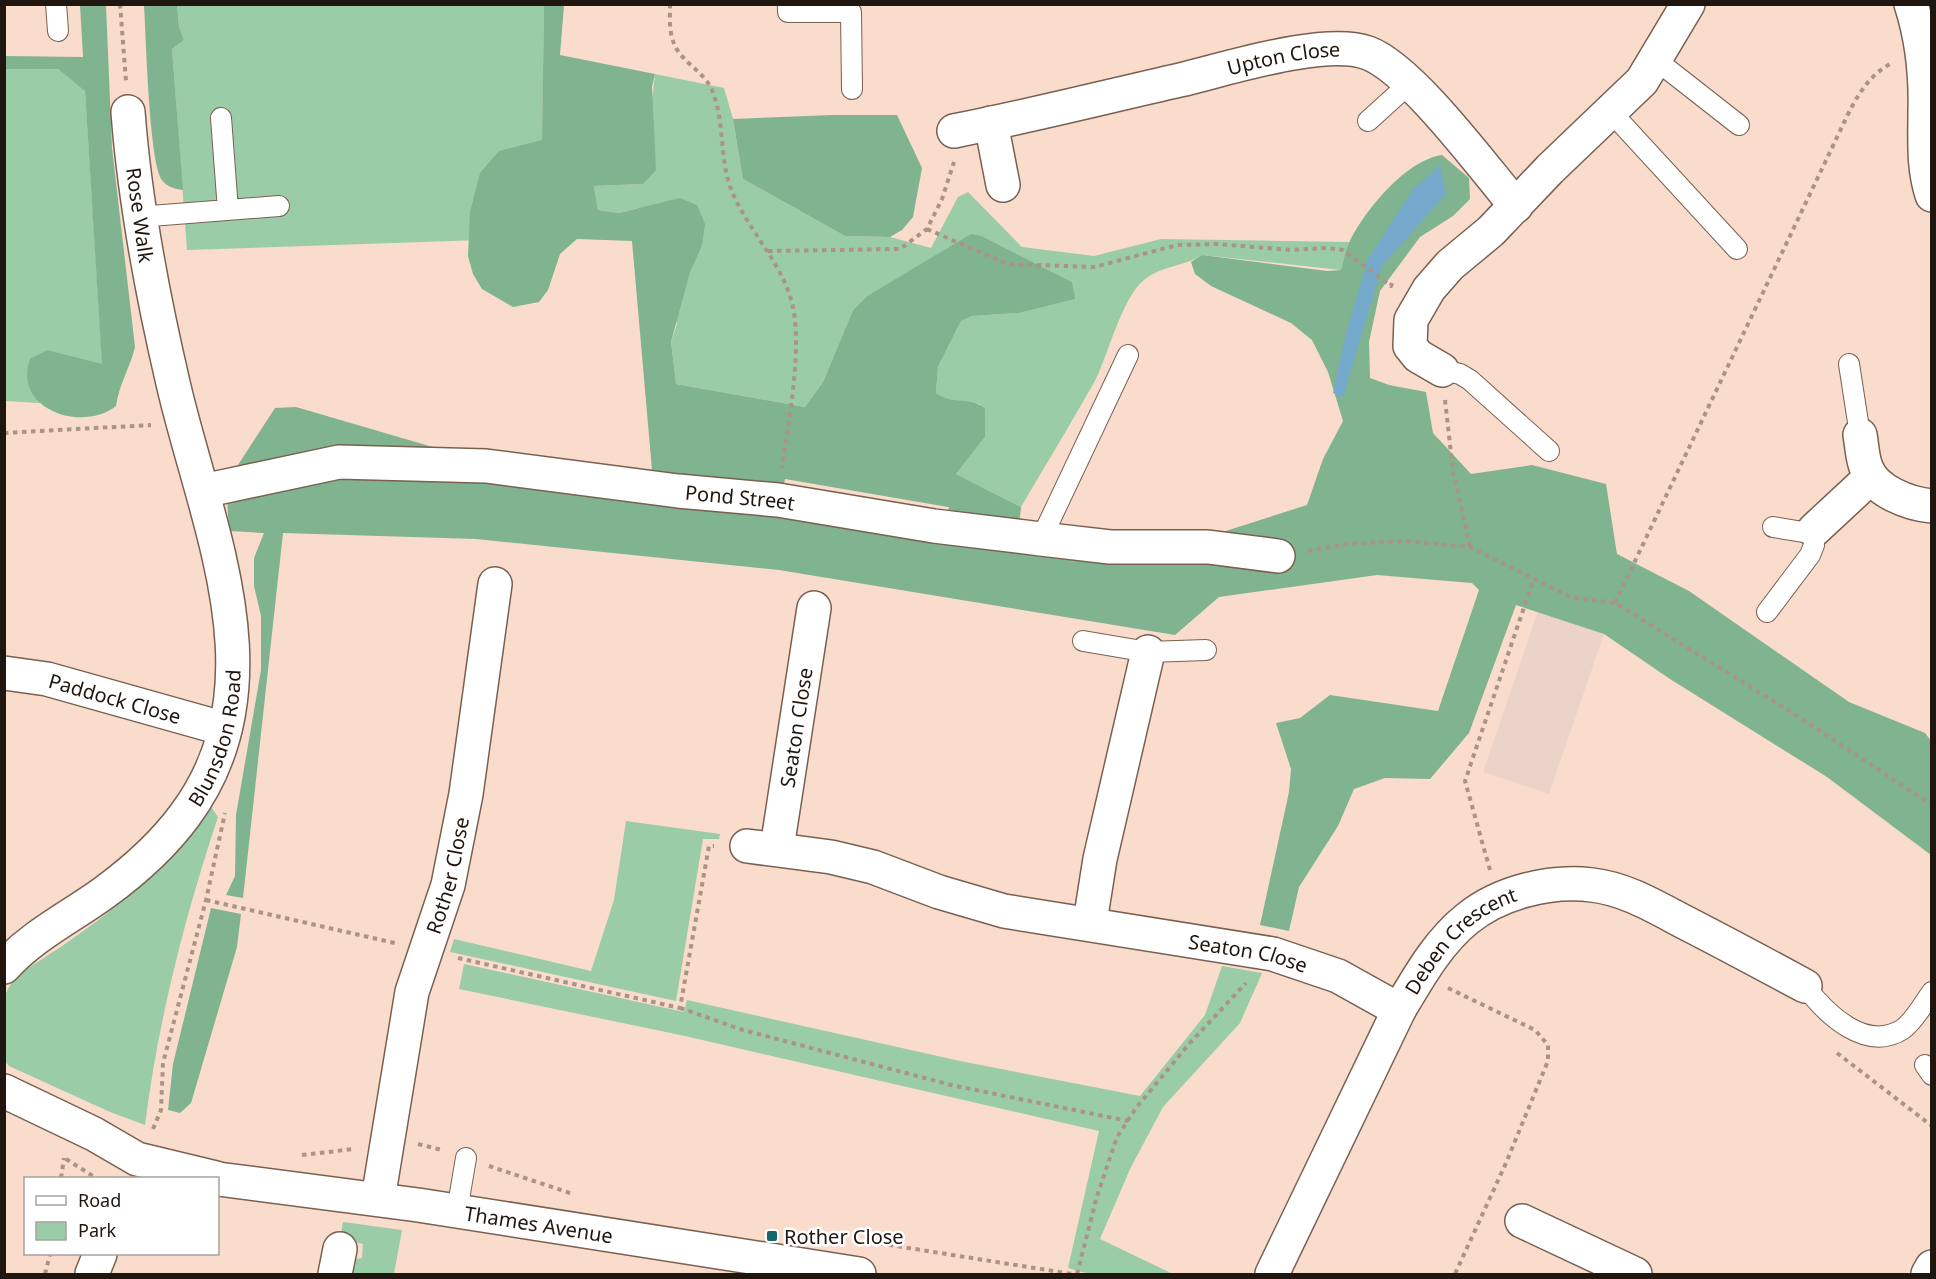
<svg xmlns="http://www.w3.org/2000/svg" width="1936" height="1279" font-family="'Noto Sans',sans-serif">
	<style>
		.industrial { fill: #ecd3ca }
		.green { fill: #9acca8 }
		.forest { fill: #80b38f; fill-rule: evenodd }
		.water { fill: #75aacc }
		.lines { fill: none; stroke-linecap: round; stroke-linejoin: round }
		.service-casing { stroke: #796051; stroke-width: 22 }
		.minor-casing { stroke: #796051; stroke-width: 36 }
		.tertiary-casing { stroke: #796051; stroke-width: 36 }
		.path { stroke: #ab9487; stroke-width: 4; stroke-dasharray: 4.5 4.5; stroke-linecap: butt }
		.service { stroke: #fff; stroke-width: 20 }
		.minor { stroke: #fff; stroke-width: 33 }
		.tertiary { stroke: #fff; stroke-width: 33 }
		.poi-dot { fill: #166568; stroke: #fff; stroke-width: 2 }
		.labels { text-anchor: middle; dominant-baseline: central; stroke-width: 5; stroke-linejoin: round; paint-order: stroke }
		.street-label { font-size: 20px; fill: #201610; stroke: #fff }
		.poi-label { font-size: 20px; fill: #201610; stroke: #fff; text-anchor: start }
	</style>
	<rect width="100%" height="100%" fill="#f9dccb"/>
	<path class="industrial" d="M1538,611L1604,634L1549,794L1483,772Z"/>
	<path class="green" d="M177,5H544L541,238L187,250L172,49L184,40L179,26Z
		M4,69H58L85,90L105,407L5,401Z
		M655,74L724,88L733,119L743,179L845,236L890,237L931,248L958,197L968,192L1022,247L1094,256L1161,239L1349,242L1341,270L1202,255C1184,267 1162,265 1144,280C1123,296 1108,354 1096,379C1072,422 1046,464 1021,507L956,474L985,437L980,404L942,398L936,393L938,367L961,321L972,316L1018,313L1072,282L982,236L971,235L867,296L853,310L823,382L805,407L676,384L671,342L677,324L639,208L619,213L598,210L594,186L643,184Z
		M210,805L218,817C185,916 158,1021 145,1125L110,1112L9,1066L5,1061C5,1044 0,1013 5,997C10,976 34,965 50,954C113,913 166,867 210,805Z
		M626,821L720,834L719,839H703L676,1001L450,952L454,939L591,971L614,900Z
		M464,964L684,1012L687,1000L960,1061L1140,1096L1205,1015L1222,966L1262,973L1240,1023L1163,1107L1130,1169L1100,1239L1173,1274H1089L1068,1268L1099,1131L685,1036L459,989Z
		M343,1222L402,1230L394,1274H343L352,1260L362,1258L363,1244L340,1239Z"/>
	<path class="forest" d="M80,5H106L112,148L135,347C130,368 119,384 116,406C82,433 12,409 30,359L47,350L102,364L85,91L58,69H4L5,56L83,57Z
		M144,5H177L179,26L184,40L172,49L183,190C175,189 167,187 162,180C149,162 146,35 144,5Z
		M544,5H564L560,55L655,74L652,87L656,170L643,184L594,186L598,210L619,213L680,198L697,205L705,224L702,246L690,272L671,342L676,384L805,407L823,382L853,310L867,296L971,234L982,236L1072,282L1075,299L1018,313L972,316L961,321L938,367L936,393C950,405 973,396 985,409V437L956,474L1021,507L1019,527L1163,551L1307,505L1323,459L1343,421L1328,372L1312,340L1291,323L1211,286L1195,274L1191,262L1202,255L1327,271L1341,270C1344,261 1345,251 1349,243C1364,211 1406,160 1442,155L1469,178L1470,199L1453,216L1420,237L1380,291L1369,342L1370,378L1389,385L1426,392L1433,433L1471,474L1532,465L1606,484L1617,554L1689,591L1849,702L1925,733L1931,741V855L1827,777L1670,679L1604,634L1516,605L1469,733L1430,779L1385,778L1354,789L1338,826L1299,887L1289,931L1260,925L1289,792L1291,769L1276,723L1300,718L1330,695L1438,711L1479,590L1472,583L1377,575L1219,597L1175,635L779,570L476,539L283,533L243,898L226,895L235,876L236,815L261,670V616L254,586V558L264,533L229,531L227,499L234,471L275,408L296,407L443,450L652,470L632,241L577,239L560,254L548,290L539,302L513,307L482,289L473,274L468,256L470,212L480,173L499,151L542,140ZM785,479L948,507H949L946,517L782,493Z
		M833,115H897L922,168L913,217L902,230L890,237L845,236L743,179L733,119Z
		M211,908L241,914L237,947L191,1103L180,1113L168,1110L173,1064Z"/>
	<path class="water" d="M1440,165L1446,194L1382,266L1343,397L1333,393L1345,337L1368,259L1413,189Z"/>
	<g class="lines">
		<defs>
			<path id="service" d="M56,4L58,31
				M788,4V12H851L852,89
				M1656,60L1739,125
				M1611,112L1737,249
				M221,118L228,210
				M1368,121L1410,83
				M138,217L279,206
				M1849,364L1860,435
				M1442,370L1460,374L1470,380L1549,451
				M1041,539L1128,355
				M1767,612L1810,555L1814,545V530L1803,532L1773,527
				M1083,641L1148,652L1206,650
				M1805,986C1826,1014 1866,1053 1903,1029C1915,1020 1923,1004 1932,992
				M1925,1065L1932,1075
				M457,1211L466,1158"/>
			<g id="minor">
				<path d="M1911,4C1922,38 1926,77 1925,112C1925,141 1923,167 1932,195"/>
				<path d="M991,123L1003,185"/>
				<path id="s1" d="M954,131C1030,116 1105,97 1180,80C1227,69 1325,37 1368,53C1411,69 1484,168 1516,206"/>
				<path d="M1442,370L1418,356L1410,346L1411,320L1429,289L1450,265L1491,231L1550,169L1642,81L1688,4"/>
				<path d="M1860,435C1862,445 1862,457 1866,467C1874,491 1909,504 1932,506"/>
				<path id="s2" d="M203,491L339,462L486,466L678,491L778,500L934,526L1041,539L1110,547H1208L1278,556"/>
				<path d="M1814,530L1871,477"/>
				<path id="s3" d="M4,673L47,679L225,729"/>
				<path id="s4" d="M747,846L831,857L873,867L939,892L1004,911L1273,954L1338,976L1399,1010"/>
				<path id="s5" d="M777,848L814,608"/>
				<path d="M1090,922L1100,859L1148,652"/>
				<path id="s6" d="M4,967C33,935 71,917 105,892C135,870 163,845 185,815C283,683 205,523 173,383C152,293 135,204 128,112"/>
				<path id="s7" d="M378,1199L412,992L448,885L466,794L495,584"/>
				<path d="M1522,1221L1635,1274"/>
				<path d="M92,1274L100,1254"/>
				<path d="M335,1274L340,1249"/>
				<path id="s8" d="M1272,1274L1399,1010C1418,978 1438,942 1467,919C1500,892 1550,880 1592,885C1627,889 1657,908 1688,924C1727,944 1766,965 1805,986"/>
				<path d="M1928,1274L1932,1267"/>
			</g>
			<g id="tertiary">
				<path d="M4,1091L94,1134L137,1159L216,1178"/>
				<path id="s9" d="M218,1179L418,1205L859,1274"/>
			</g>
		</defs>
		<use href="#service" class="service-casing"/>
		<use href="#minor" class="minor-casing"/>
		<use href="#tertiary" class="tertiary-casing"/>
		<path class="path" d="M120,4L126,81
			M670,4C670,16 669,30 673,41C679,61 704,71 712,90C725,122 719,157 731,189C746,227 777,257 790,296C805,340 788,422 782,468
			M927,229L1007,264L1094,267L1177,245L1217,244L1291,250L1327,248L1343,250L1391,286L1392,283
			M768,251L900,249L927,229L942,199L954,162
			M1445,400L1453,471L1470,547
			M4,433L151,425
			M1308,551L1346,544L1405,541L1470,547L1571,597L1615,603L1791,712L1932,805
			M1615,603L1850,110C1861,90 1871,74 1892,63
			M1490,870L1465,781L1534,578
			M206,900L395,943
			M458,958L680,1008L709,846H714
			M1448,988L1535,1030L1548,1045V1061L1506,1163L1455,1274
			M680,1008L743,1030L951,1085L1128,1121
			M1837,1053L1932,1126
			M153,1129L161,1110L163,1063L206,900L225,813
			M418,1144L442,1150
			M302,1155L354,1149
			M66,1159L96,1178
			M489,1166L573,1194
			M61,1178L64,1158
			M871,1242L1072,1274
			M45,1274L50,1254
			M1077,1274L1097,1196L1117,1137L1136,1108L1189,1044L1246,983"/>
		<use href="#service" class="service"/>
		<use href="#minor" class="minor"/>
		<use href="#tertiary" class="tertiary"/>
	</g>
	<rect class="poi-dot" x="766" y="1230" width="12" height="12" rx="3"/>
	<g class="labels">
		<g class="street-label">
			<text stroke="none"><textPath href="#s1" startOffset="338">Upton Close</textPath></text>
			<text transform="translate(140 215) rotate(82)">Rose Walk</text>
			<text stroke="none"><textPath href="#s2" startOffset="542">Pond Street</textPath></text>
			<text stroke="none"><textPath href="#s3" startOffset="114">Paddock Close</textPath></text>
			<text stroke="none"><textPath href="#s5" startOffset="122">Seaton Close</textPath></text>
			<text stroke="none"><textPath href="#s6" startOffset="322">Blunsdon Road</textPath></text>
			<text stroke="none"><textPath href="#s7" startOffset="332">Rother Close</textPath></text>
			<text stroke="none"><textPath href="#s8" startOffset="388">Deben Crescent</textPath></text>
			<text stroke="none"><textPath href="#s4" startOffset="514">Seaton Close</textPath></text>
			<text stroke="none"><textPath href="#s9" startOffset="324">Thames Avenue</textPath></text>
		</g>
		<g class="poi-label">
			<text x="784" y="1236">Rother Close</text>
		</g>
	</g>
	<rect width="1936" height="1279" fill="none" stroke="#201610" stroke-width="12"/>
	<rect x="24" y="1177" width="195" height="78" fill="#ffffff" stroke="#a6a29f" stroke-width="1.5"/>
	<rect x="36" y="1196" width="30" height="9" fill="#ffffff" stroke="#a6a29f" stroke-width="1.5"/>
	<text x="78" y="1207" font-size="18" fill="#201610">Road</text>
	<rect x="36" y="1222" width="30" height="18" fill="#9acca8" stroke="#a6a29f" stroke-width="1.5"/>
	<text x="78" y="1237" font-size="18" fill="#201610">Park</text>
</svg>
